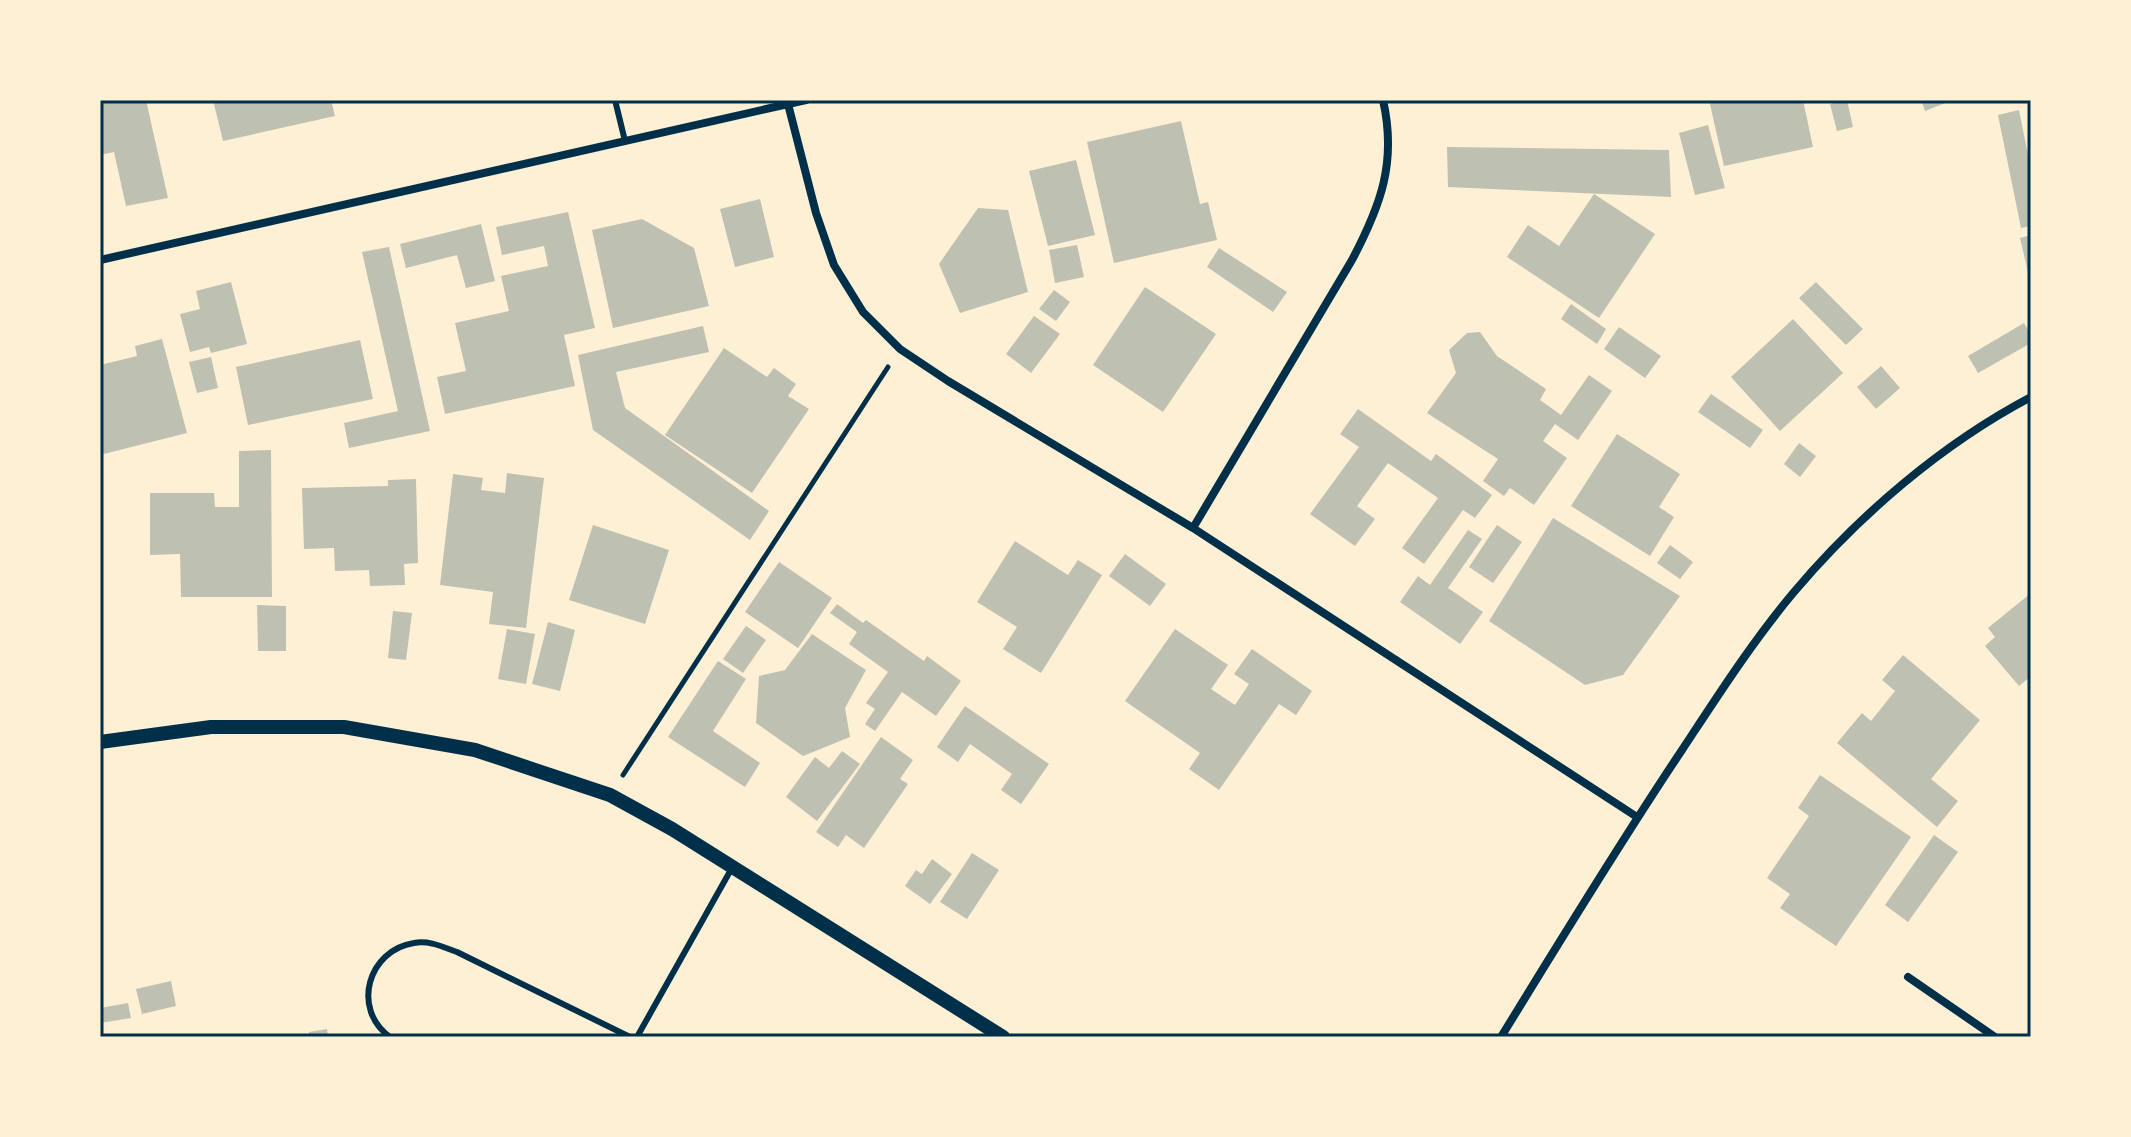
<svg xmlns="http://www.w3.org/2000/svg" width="2131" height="1137" font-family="'Work Sans',sans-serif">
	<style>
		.building { fill: #bec0b2 }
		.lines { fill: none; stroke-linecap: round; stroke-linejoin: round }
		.path { stroke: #003049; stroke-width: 5 }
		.service { stroke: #003049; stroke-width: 6 }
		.minor { stroke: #003049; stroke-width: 8 }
		.tertiary { stroke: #003049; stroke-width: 14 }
		.neatline { fill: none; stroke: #003049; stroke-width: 3 }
	</style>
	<rect width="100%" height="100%" fill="#fdf0d5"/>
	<path class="building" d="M100,100H146L168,198L126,206L114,152L100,155Z
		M213,100H331L335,116L223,141Z
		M1709,100H1803L1813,147L1724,166Z
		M1847,100L1853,127L1837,131L1830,104Z
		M1921,100H1953L1925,111Z
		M2019,110L2031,170V226L2021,228L1998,115Z
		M1181,121L1200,204L1208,202L1217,240L1114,263L1087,142Z
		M1708,125L1725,188L1695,195L1679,133Z
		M1447,147L1669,150L1671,197L1448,187Z
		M1076,160L1095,235L1048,246L1029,171Z
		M1594,194L1655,234L1599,318L1507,257L1528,225L1559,246Z
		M760,199L774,257L735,267L720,209Z
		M978,208L1008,210L1028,292L960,313L939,264Z
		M568,212L595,328L564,335L575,386L445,414L437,377L466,371L455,323L509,311L501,276L548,266L544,246L502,255L496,227Z
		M642,219L694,248L709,306L613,328L592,230Z
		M481,224L495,281L466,288L457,255L406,268L400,244Z
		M2031,235V281H2030L2020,238Z
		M1077,245L1084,277L1055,283L1049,250Z
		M389,247L430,431L349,448L344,423L398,411L362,252Z
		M1219,248L1287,292L1273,312L1207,267Z
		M231,282L247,344L211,353L209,347L190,352L180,314L200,309L196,291Z
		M1816,282L1863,329L1846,345L1799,298Z
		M1145,287L1216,334L1163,412L1093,365Z
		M1054,290L1070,302L1056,321L1039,309Z
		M1571,304L1606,329L1597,344L1561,319Z
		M1034,316L1060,334L1031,373L1006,354Z
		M1793,319L1843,373L1780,431L1731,377Z
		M2024,323L2031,335V343L1978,373L1968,356Z
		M703,326L709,352L616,372L625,408L769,511L750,540L593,430L578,355Z
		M1619,327L1661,356L1645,378L1604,349Z
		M1480,332L1497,356L1546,389L1540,400L1561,415L1589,375L1612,391L1578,440L1555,424L1543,441L1567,458L1534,505L1510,488L1504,496L1483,481L1498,459L1427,413L1456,373L1449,350L1467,333Z
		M162,339L187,433L100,455V365L137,356L135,346Z
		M360,340L373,399L248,425L236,367Z
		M724,348L767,377L774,368L796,384L788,396L809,409L752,493L665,435Z
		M211,357L218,388L197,393L189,362Z
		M1881,366L1900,388L1876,409L1857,387Z
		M1711,394L1763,430L1750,448L1698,412Z
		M1358,409L1431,461L1436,454L1492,495L1475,518L1463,510L1424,564L1402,548L1438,498L1388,463L1357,506L1375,519L1355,546L1310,514L1359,447L1340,434Z
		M1617,434L1680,474L1659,507L1674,517L1650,556L1571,506Z
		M1799,443L1816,456L1800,477L1784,464Z
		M271,450L272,597H181L180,554L150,555V493H214L215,507H239V451Z
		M507,473L544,478L526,628L489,624L493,592L440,585L453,474L483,478L481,490L505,493Z
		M416,479L418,563L404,564L405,585L370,586L369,570L335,571L334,548L304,549L302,488L388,486V480Z
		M1553,518L1680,596L1623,675L1585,685L1489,621Z
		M593,525L669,550L645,624L569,600Z
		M1497,525L1522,542L1493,583L1469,567Z
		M1468,530L1482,539L1448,588L1483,612L1460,644L1400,602L1418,576L1430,585Z
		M1015,541L1068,575L1078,560L1102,575L1041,673L1003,649L1017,627L977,602Z
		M1670,545L1693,562L1680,579L1657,563Z
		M1125,554L1166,584L1150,606L1109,576Z
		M779,562L832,598L798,648L745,612Z
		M2031,593V676L2019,686L1985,646L1995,637L1988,628Z
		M837,604L863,623L866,620L924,661L927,656L961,681L936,716L902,692L875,731L865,724L875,709L866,703L888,672L849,644L857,632L830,613Z
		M257,605L286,606V651H258Z
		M393,611L412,613L406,660L388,658Z
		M548,622L575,630L560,691L532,684Z
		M746,626L766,640L743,673L723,659Z
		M507,629L535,634L526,684L498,679Z
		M1175,629L1228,665L1211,689L1235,705L1249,684L1234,674L1252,649L1312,691L1296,715L1279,704L1219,790L1189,769L1200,753L1125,701Z
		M812,634L866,670L845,708L850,737L803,756L756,723L759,676L785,670Z
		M1903,655L1980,720L1931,779L1958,801L1937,827L1837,743L1862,713L1871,721L1895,691L1882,680Z
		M718,661L746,679L713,731L760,763L745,787L668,737Z
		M965,706L1049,764L1021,804L1001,790L1012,774L970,744L958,762L937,747Z
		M881,737L913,760L900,779L908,784L864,848L846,835L838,847L816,832Z
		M842,751L860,764L817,821L786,797L815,757L829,768Z
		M1820,775L1911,837L1836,946L1780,908L1790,894L1767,878L1809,816L1798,808Z
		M1934,835L1958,852L1908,922L1885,905Z
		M972,853L999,870L967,919L940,902Z
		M932,859L952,874L930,904L905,886L916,870L922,874Z
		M171,981L176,1006L142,1014L136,989Z
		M128,1003L131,1018L100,1023V1008Z
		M327,1029L328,1037H309V1032Z"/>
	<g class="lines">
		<path class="path" d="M623,775L888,367"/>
		<path class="service" d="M615,100L625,141
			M390,1037C351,1009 368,950 414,943C429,940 443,947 457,952L630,1037
			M637,1037L733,866"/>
		<path class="minor" d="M788,104L816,213L834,265L863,312L900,349L948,381L1193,528L1637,817
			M100,260L806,100
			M1193,528L1352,260C1381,205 1397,162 1383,100
			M1908,977L1995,1037
			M1501,1037C1560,941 1619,844 1682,750C1717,697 1752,642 1794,592C1859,515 1942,444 2031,397"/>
		<path class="tertiary" d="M100,742L211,727H344L475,750L610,795L672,829L1003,1037"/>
	</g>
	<rect width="2131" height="1137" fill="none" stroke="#fdf0d5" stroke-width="204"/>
	<rect x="102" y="102" width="1927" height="933" class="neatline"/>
</svg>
